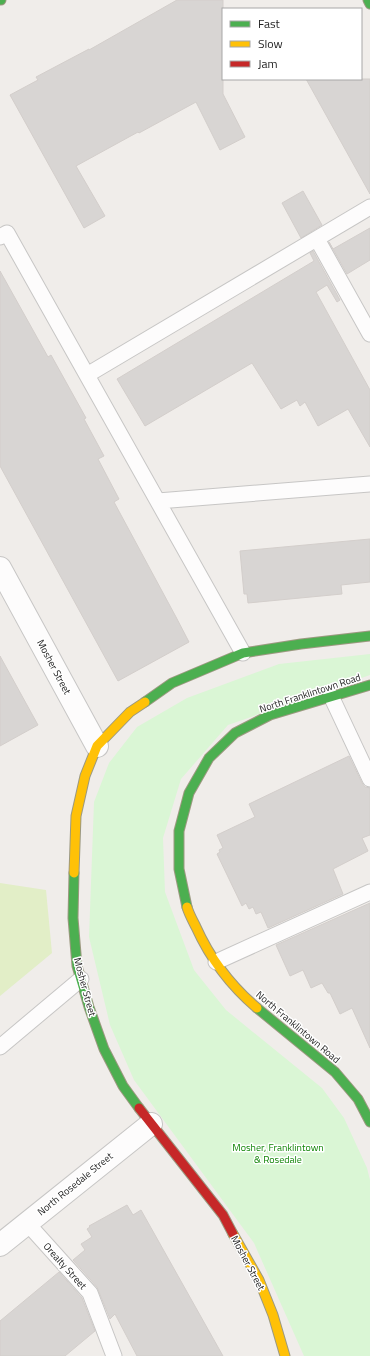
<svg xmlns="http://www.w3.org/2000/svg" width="370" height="1356" font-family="'Titillium Web',sans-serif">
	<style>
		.grass { fill: #e2eec7 }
		.park { fill: #daf6d5 }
		.building { fill: #d8d5d3; stroke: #d3cecb }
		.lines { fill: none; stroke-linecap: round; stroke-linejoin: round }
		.lane-casing { stroke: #c7c6c5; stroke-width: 17 }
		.street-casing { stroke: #c7c6c5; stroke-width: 24 }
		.fast-casing { stroke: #9c9980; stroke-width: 11 }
		.slow-casing { stroke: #9c9980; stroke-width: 11 }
		.jam-casing { stroke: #9c9980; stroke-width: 11 }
		.lane { stroke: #fdfcfc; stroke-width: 15 }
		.street { stroke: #fdfcfc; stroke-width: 22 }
		.fast { stroke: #4caf50; stroke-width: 9 }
		.slow { stroke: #ffc107; stroke-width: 9 }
		.jam { stroke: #c62828; stroke-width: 9 }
		.labels { text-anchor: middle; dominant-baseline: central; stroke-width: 3; stroke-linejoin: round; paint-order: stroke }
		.street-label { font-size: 10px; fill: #222; stroke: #fff }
		.park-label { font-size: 10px; fill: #0f8505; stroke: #fff }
	</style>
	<rect width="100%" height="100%" fill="#f0edea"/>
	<path class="grass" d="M0,883L46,890L52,953L0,996Z"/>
	<path class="park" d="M370,654V675L228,725L181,779L163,838L165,892L194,970L226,1010L322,1088L344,1118L367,1168L370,1180V1356H304L254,1243L134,1080L110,1025L89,937L94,802L109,763L137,727L187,698L279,664Z"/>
	<path class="building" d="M177,0H223V94L245,137L220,150L196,102L139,133L138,132L76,166L105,216L84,228L10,95L38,80L36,77L89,49V50Z
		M306,79H370V194Z
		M303,191L322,225L301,238L282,203Z
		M370,228V260L347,274L329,242L333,249Z
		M313,251L340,300L337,302L327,285L316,292L370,390V447L348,409L318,426L305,402L300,406L297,400L281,409L252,363L145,426L117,379L314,261L310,253Z
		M0,271L48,357L51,355L86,418L84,419L104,456L98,459L119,499L114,502L176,617L189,642L118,681L0,466Z
		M370,539V582L341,585L342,594L248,603L247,594H244L240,551Z
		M0,656L38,725L0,746Z
		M349,756L362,783L365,787L370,788V835L362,838L368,851L333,869L343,894L268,928L261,912L256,914L253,907L249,909L246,903L242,906L217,854L220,852L219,850L223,848L217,835L255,817L249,804Z
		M370,903V1048L352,1008L340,1014L330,993H328L322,983L311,988L303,970L290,976L276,945Z
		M127,1205L133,1215L141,1210L223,1356H137L115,1314L110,1319L97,1287L73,1260L85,1250L81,1244L92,1237L87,1229L90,1227L89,1226Z
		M59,1272L82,1298L95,1331L65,1356H0V1321Z"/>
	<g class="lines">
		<defs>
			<path id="lane" d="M0,237L7,233L243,653
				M317,239L370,334
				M87,375L370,207
				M158,501L370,484
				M331,696L370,779
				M216,962L370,892
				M0,1047L81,979
				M27,1223L90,1293L114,1356"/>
			<path id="street" d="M0,568L97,746
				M0,1245L151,1124"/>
			<path id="fast" d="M0,0H1
				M368,0L370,4
				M145,702L172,683L243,653L301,644L370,636
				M74,873L73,918L77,966L89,1007L104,1049L123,1086L139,1108
				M187,907L179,869V831L189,793L209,758L235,733L270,715L370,685
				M257,1008L335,1072L358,1099L370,1122"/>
			<path id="slow" d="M74,873L76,816L85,776L97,746L130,712L145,702
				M187,907C189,914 193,921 196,927C210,958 231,986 257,1008
				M233,1234L259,1280L273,1315L285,1356"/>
			<path id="jam" d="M139,1108L223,1215L233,1234"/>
		</defs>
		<use href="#lane" class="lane-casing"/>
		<use href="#street" class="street-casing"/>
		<use href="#fast" class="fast-casing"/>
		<use href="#slow" class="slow-casing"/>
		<use href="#jam" class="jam-casing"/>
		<use href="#lane" class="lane"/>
		<use href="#street" class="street"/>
		<use href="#fast" class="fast"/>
		<use href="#slow" class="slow"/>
		<use href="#jam" class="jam"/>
	</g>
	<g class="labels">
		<g class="street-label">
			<text transform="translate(54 667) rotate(62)">Mosher Street</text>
			<text transform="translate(310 693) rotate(-18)">North Franklintown Road</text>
			<text transform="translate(85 987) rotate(75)">Mosher Street</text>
			<text transform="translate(298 1027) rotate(40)">North Franklintown Road</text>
			<text transform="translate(75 1184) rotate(-39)">North Rosedale Street</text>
			<text transform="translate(248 1263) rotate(62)">Mosher Street</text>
			<text transform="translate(65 1266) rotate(48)">Orealty Street</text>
		</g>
		<g class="park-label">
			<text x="278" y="1147">Mosher, Franklintown<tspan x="278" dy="12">&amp; Rosedale</tspan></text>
		</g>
	</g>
	<rect x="222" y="8" width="140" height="72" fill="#ffffff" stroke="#a7a7a7"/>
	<rect x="230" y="21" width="20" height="6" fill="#4caf50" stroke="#a7a7a7"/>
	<text x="258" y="28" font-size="12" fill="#222222">Fast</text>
	<rect x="230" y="41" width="20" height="6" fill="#ffc107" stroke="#a7a7a7"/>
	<text x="258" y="48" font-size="12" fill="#222222">Slow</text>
	<rect x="230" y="61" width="20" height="6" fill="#c62828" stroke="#a7a7a7"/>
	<text x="258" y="68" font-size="12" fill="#222222">Jam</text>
</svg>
